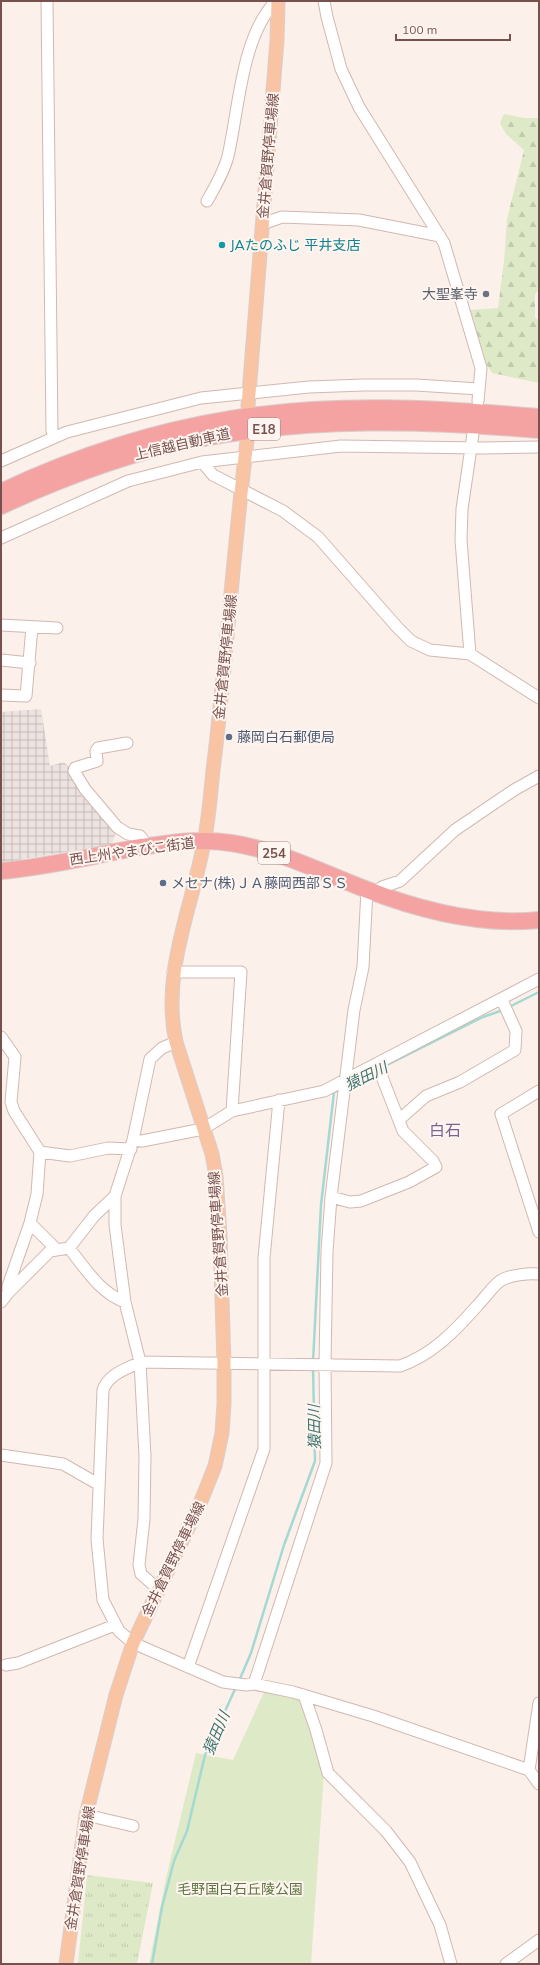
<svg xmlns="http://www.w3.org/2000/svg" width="540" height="1965" font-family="Mulish,'Noto Sans JP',sans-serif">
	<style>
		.industrial { fill: url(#industrial-grid) }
		.grass { fill: url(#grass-tufts) }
		.forest { fill: url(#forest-firs) }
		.park { fill: #deeac7 }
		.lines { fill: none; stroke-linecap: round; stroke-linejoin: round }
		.stream { stroke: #a4d8d3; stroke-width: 2.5 }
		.minor-casing { stroke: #d1b8b1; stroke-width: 13 }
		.major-casing { stroke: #d9cecd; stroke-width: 15 }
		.highway-casing { stroke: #d9cecd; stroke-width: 18 }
		.minor { stroke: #fff; stroke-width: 11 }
		.major { stroke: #f9c4a4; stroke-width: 13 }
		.highway { stroke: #f5a3a2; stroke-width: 16 }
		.culture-dot { fill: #0f9aa8; stroke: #fff5f0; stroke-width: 1.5 }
		.worship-dot { fill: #6b7280; stroke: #fff5f0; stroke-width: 1.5 }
		.service-dot { fill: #5c6f8a; stroke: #fff5f0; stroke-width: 1.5 }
		.labels { text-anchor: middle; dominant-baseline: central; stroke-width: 4; stroke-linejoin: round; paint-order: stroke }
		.shield { fill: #fff5f0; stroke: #a0827e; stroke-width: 1 }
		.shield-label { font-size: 13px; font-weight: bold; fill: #77514d }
		.street-label { font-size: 14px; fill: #77514d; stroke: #fff5f0 }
		.culture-label { font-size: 14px; fill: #0d838f; stroke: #fff5f0; text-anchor: start }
		.worship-label { font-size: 14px; fill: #5b616d; stroke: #fff5f0; text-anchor: end }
		.service-label { font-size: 14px; fill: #4e5e75; stroke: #fff5f0; text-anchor: start }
		.park-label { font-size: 14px; fill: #5e7641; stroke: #fff5f0 }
		.water-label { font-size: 15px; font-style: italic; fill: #3d7470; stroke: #fff5f0 }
		.quarter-label { font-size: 16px; fill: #786593; stroke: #fff5f0 }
	</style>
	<defs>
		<pattern id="industrial-grid" width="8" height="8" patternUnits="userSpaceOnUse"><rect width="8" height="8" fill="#ece2df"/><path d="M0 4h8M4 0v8" fill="none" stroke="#c4bab7"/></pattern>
		<pattern id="grass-tufts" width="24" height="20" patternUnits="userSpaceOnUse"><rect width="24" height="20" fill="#deeac7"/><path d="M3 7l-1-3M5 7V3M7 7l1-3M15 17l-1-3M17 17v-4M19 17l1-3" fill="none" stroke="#c2caad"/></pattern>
		<pattern id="forest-firs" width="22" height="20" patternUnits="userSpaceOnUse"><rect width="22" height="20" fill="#deeac7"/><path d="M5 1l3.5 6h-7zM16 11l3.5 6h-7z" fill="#c2caad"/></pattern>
	</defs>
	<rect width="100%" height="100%" fill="#fcf0ea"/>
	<path class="industrial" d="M41,709L50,766L64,762L71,769L116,833L112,844L1,863V712Z"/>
	<path class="grass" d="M87,1875L153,1883L137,1964H78Z"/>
	<path class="forest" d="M504,114L524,118H539V290L535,294V317L539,321V383L492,373L485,362L468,310L498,308L504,261L507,219L524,150L506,134L500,123Z"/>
	<path class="park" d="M265,1690L297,1697L305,1706L324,1773L311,1964H149L166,1878L196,1753L233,1760Z"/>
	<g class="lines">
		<path class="stream" d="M509,1007L539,992
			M381,1068L483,1017L503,1010
			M347,1086L377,1071
			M313,1362L321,1205L334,1092L341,1089
			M239,1681L251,1653L284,1545L315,1461L313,1367
			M152,1964L162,1907L174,1861L187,1831L205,1755L236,1687"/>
		<defs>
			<path id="minor" d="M47,1L52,431L54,437
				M324,1L327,17L341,69L359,107L444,243L481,368L478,401
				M207,201C215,187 224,172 228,156C239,109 241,37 276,1
				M262,224L282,217L359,220L440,236
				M1,461L67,432L201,398L309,387L364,385H416L479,389
				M202,462L213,475L283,511L318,537L397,627L411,641L430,650L470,654L539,698
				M1,538L128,481L202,462L341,446L482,448L539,447
				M1,625L57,628
				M470,654L461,540L462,509L473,434
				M1,660L30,663
				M1,695L26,696L32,627
				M127,743L98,748L96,751L97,761L75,768L74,771L85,789L117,827L128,834L140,836L148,846
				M376,892L382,887L400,881L455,830L514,790L539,776
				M173,972H241L232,1111
				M1,1037L15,1057L11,1102L14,1111L40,1152L37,1194L30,1223L8,1286V1293
				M539,1091L501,1114L539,1232
				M400,1119L426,1096L460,1082L515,1050L516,1031L502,1000
				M133,1140L142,1141L203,1129L232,1111L324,1091L539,979
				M40,1152L70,1156L108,1148L131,1149
				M331,1197L350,1202L361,1201L409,1182L436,1167L433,1161L403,1131L377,1064
				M30,1223L57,1250
				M69,1248C86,1269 99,1292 125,1302
				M539,1274C529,1273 509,1275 500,1281C492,1287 484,1299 477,1306C455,1331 432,1355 400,1366L140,1362C127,1369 108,1374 103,1390L97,1539L103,1600L119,1631L133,1643L223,1682L246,1685L254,1684L293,1692L373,1716L529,1770L539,1784
				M1,1302L8,1293L50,1251L69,1248L94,1216L115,1196
				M1,1455L63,1464L98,1484
				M158,1589L141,1574L139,1565L144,1519L145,1456L140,1362L125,1302L115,1225V1196L133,1140L150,1059L162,1048L176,1042
				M6,1665L18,1663L115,1625
				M188,1667L264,1449V1258L279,1100
				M254,1684L326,1463L325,1364L327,1252L331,1197L354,1010L363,967L367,890
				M304,1695L316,1730L328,1773L386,1831L410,1862L440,1925L451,1964
				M529,1770L539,1703
				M86,1815L133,1826
				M506,1964L539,1940"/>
			<path id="major" d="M248,406L277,40L278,1
				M66,1964L86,1815L116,1695L133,1643L201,1501L215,1466L222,1433L224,1404V1363L220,1236L216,1176L212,1154L176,1042C161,972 192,909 204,842C210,813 211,783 215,754C227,650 234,545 247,441"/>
			<path id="highway" d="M1,492C75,457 151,432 231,419C332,402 437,408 539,417
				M1,506C64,477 130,452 198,439C311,417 425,420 539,430
				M1,871C48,867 95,855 141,847C171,843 201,838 231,843C278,850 321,872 365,889C419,910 481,926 539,920"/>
		</defs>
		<use href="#minor" class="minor-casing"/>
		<use href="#major" class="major-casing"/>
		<use href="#highway" class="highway-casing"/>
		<use href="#minor" class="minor"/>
		<use href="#major" class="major"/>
		<use href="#highway" class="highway"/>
	</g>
	<circle class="culture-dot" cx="222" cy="245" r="4"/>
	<circle class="worship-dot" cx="486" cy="294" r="4"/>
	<g class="service-dot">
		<circle cx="229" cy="737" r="4"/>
		<circle cx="163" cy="883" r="4"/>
	</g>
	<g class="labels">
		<g class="shield">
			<rect x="248" y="418" width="32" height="22" rx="3"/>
			<rect x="258" y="842" width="32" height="22" rx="3"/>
		</g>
		<g class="shield-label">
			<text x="264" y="429">E18</text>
			<text x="274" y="853">254</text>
		</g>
		<g class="street-label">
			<text transform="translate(268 156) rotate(-85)">金井倉賀野停車場線</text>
			<text transform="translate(182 444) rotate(-13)">上信越自動車道</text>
			<text transform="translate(225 657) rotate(-84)">金井倉賀野停車場線</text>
			<text transform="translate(132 851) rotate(-8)">西上州やまびこ街道</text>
			<text transform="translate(218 1234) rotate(-94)">金井倉賀野停車場線</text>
			<text transform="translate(173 1559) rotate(-64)">金井倉賀野停車場線</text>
			<text transform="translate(80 1868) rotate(-81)">金井倉賀野停車場線</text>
		</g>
		<g class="culture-label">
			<text x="230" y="245">JAたのふじ 平井支店</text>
		</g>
		<g class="worship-label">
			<text x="478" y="294">大聖峯寺</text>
		</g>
		<g class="service-label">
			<text x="237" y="737">藤岡白石郵便局</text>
			<text x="171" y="883">メセナ(株)ＪＡ藤岡西部ＳＳ</text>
		</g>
		<g class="park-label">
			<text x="240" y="1889">毛野国白石丘陵公園</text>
		</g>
		<g class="water-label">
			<text transform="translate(366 1076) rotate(-26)">猿田川</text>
			<text transform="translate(314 1427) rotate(-91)">猿田川</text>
			<text transform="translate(216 1733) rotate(-67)">猿田川</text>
		</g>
		<g class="quarter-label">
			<text x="445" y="1130">白石</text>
		</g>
	</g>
	<rect width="540" height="1965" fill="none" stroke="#77514d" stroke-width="4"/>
	<path d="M396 34v6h114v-6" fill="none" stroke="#77514d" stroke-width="2"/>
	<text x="402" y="34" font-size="12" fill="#77514d" stroke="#fff5f0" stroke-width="3" paint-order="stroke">100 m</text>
</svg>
